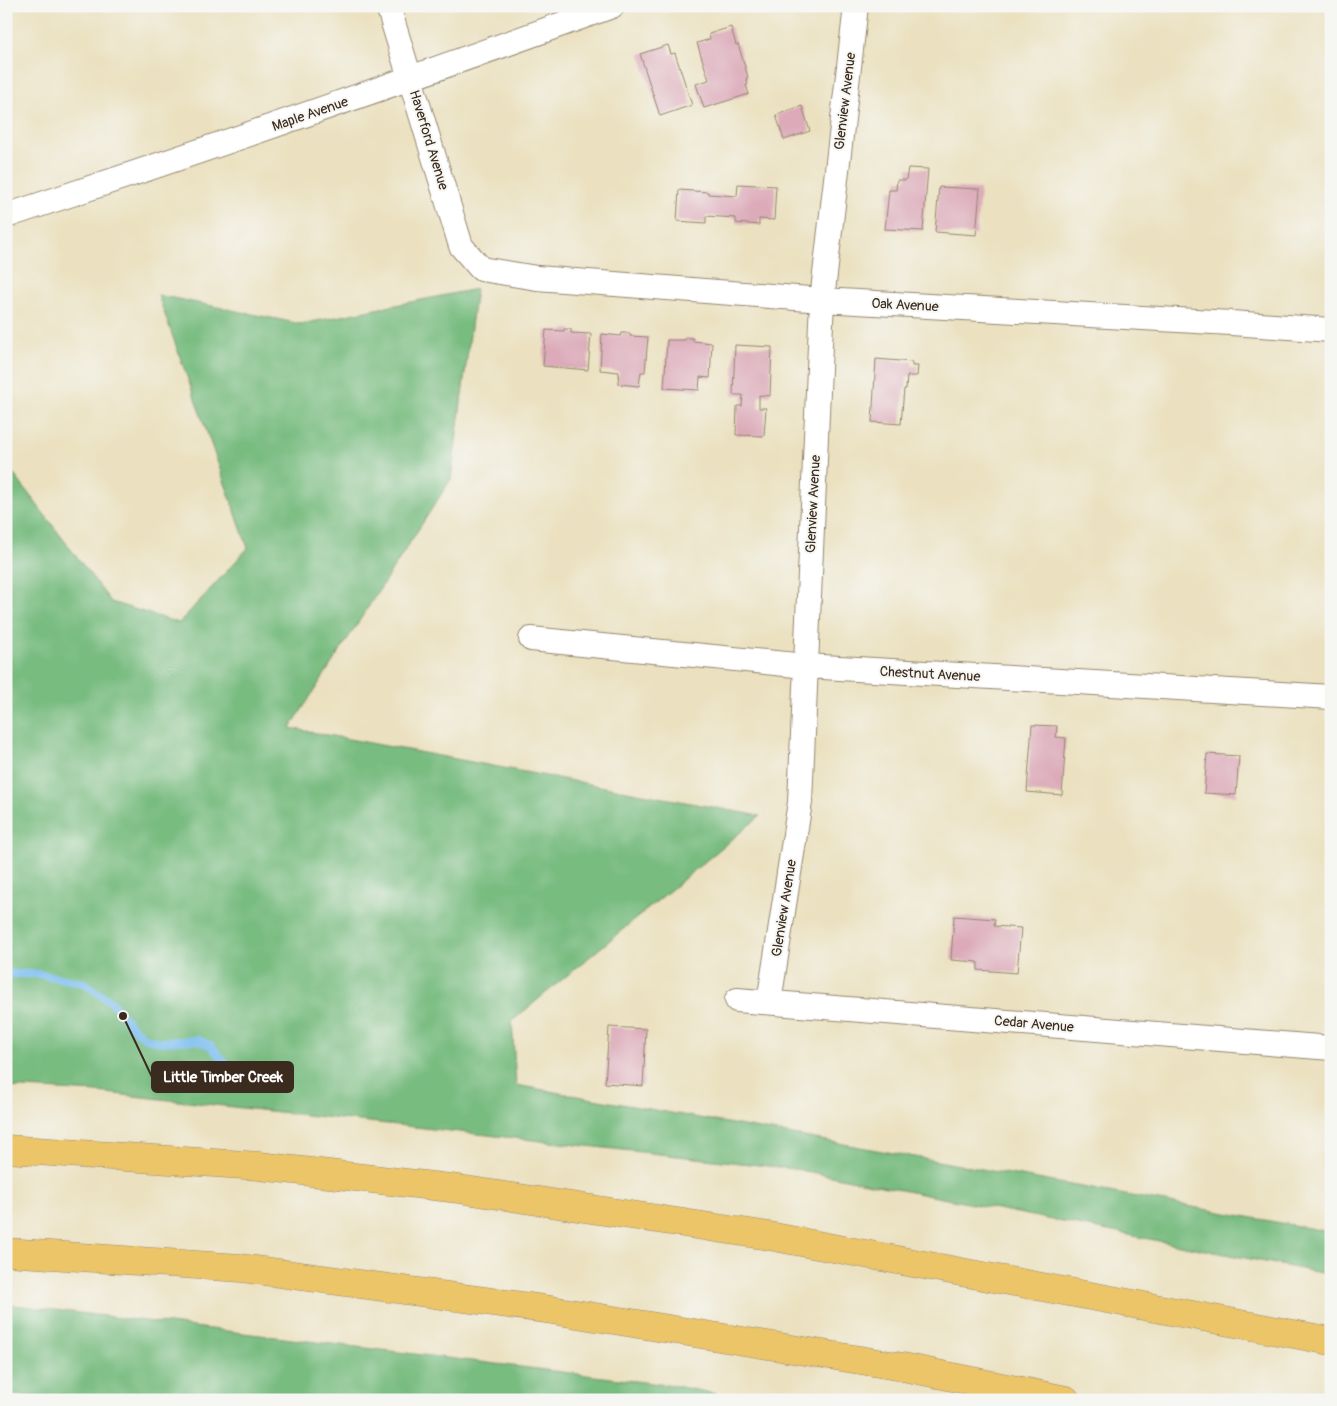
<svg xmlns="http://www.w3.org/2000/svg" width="1337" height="1406" font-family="Pangolin,sans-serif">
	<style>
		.forest { fill: #78bc80; stroke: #5a734f }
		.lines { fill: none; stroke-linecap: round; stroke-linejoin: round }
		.stream { stroke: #7dbef2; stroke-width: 8 }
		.building { fill: #dcaab9 }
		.street-casing { stroke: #93866f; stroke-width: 26 }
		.highway-casing { stroke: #93866f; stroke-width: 29 }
		.street { stroke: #fff; stroke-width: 24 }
		.highway { stroke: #edc569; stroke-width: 28 }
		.labels { text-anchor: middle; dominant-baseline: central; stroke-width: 4; stroke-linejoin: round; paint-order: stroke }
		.street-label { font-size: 14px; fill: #3b2a1e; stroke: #f6f6f2 }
		.leader { fill: none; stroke: #3b2a1e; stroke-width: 2 }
		.callout-dot { fill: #3b2a1e; stroke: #f6f6f2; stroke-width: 2 }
		.callout { fill: #3b2a1e; stroke: #3b2a1e; stroke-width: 2 }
		.callout-label { font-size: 15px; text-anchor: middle; font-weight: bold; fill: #fff }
	</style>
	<rect width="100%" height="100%" fill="#f6f6f2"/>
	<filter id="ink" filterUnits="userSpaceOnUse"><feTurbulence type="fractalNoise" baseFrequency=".02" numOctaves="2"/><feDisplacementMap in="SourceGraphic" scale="10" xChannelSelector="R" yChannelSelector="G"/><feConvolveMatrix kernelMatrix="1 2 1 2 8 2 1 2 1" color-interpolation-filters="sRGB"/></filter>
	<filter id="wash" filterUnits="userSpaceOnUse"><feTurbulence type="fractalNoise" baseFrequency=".0096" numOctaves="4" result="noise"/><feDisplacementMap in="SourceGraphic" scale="20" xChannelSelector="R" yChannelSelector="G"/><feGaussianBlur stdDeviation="1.12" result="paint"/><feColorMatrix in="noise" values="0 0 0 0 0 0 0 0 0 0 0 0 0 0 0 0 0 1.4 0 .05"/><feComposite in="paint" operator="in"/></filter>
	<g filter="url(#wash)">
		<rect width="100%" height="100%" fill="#ebe1c0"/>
		<path class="forest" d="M476,289L451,479L290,728L760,816L512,1021L516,1085L1331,1232V1275L795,1169L97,1092L6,1087V464L111,602L179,623L248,548L158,295L301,324Z
			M6,1304L676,1386L746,1400H106L6,1395Z"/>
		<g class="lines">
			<path class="stream" d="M6,974H39L84,983L111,1002L133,1028L145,1038L160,1042L198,1040L211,1046L227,1065"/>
		</g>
		<g id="blocks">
			<path class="building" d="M731,27L736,45L738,44L748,77L746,78L748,84L746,85L749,94L704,108L696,84L709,80L697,43L710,39L709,34Z
				M668,45L671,54L675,53L692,105L660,116L640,54Z
				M802,106L810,131L784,140L776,115Z
				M908,168L928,169L923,231L885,229L889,190H896L897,180H906Z
				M738,184L776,186L774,220L759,219V225L736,223V218L706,216V223L677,221L679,190L708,192V194L737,196Z
				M939,187L980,189L976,235L935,232Z
				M564,329H571V333L591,334L588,370L543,366L546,330L564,331Z
				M622,333H630V336L648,337L645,372H641L639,386L618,384L619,372L600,370L602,334L621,336Z
				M685,338H693V341L712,343L710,378L700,377L699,390L664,388L667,340H685Z
				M735,345L772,347L770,396L759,395V408H766L764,436L736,435L737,406H742L743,395H733Z
				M876,359L912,362V366H918L917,376H907L906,389H904L901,424L872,422Z
				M1032,725L1057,726L1056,737L1066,738L1062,795L1027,792Z
				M1207,754L1239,756L1236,795L1204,793Z
				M954,916L995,919L994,926L1021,928L1017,973L978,970V962L951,960Z
				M609,1027L646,1029L643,1086L605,1083Z"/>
		</g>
	</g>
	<g filter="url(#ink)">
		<use href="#blocks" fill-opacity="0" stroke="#93866f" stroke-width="1"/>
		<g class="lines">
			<defs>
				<path id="street" d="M388,6L461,246L481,269L537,278L822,300L1231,323L1331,330
					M6,216C209,149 411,79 612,6
					M531,639L806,666L1331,697
					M737,1000L1331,1048
					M769,1002L800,802L822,300L856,6"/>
				<path id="highway" d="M6,1149L259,1166L459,1189L769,1236L1331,1341
					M6,1252L241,1268L552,1310L903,1367L1066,1400"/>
			</defs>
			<use href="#street" class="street-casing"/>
			<use href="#highway" class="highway-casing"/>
			<use href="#street" class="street"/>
			<use href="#highway" class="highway"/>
		</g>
	</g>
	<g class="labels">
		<g class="street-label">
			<text transform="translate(845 101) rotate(-83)">Glenview Avenue</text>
			<text transform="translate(310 114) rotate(-19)">Maple Avenue</text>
			<text transform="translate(429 140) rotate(73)">Haverford Avenue</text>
			<text transform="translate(905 305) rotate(3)">Oak Avenue</text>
			<text transform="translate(813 504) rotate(-87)">Glenview Avenue</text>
			<text transform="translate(930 674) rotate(3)">Chestnut Avenue</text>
			<text transform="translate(784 908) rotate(-81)">Glenview Avenue</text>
			<text transform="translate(1034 1024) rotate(5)">Cedar Avenue</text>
		</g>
	</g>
	<path class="leader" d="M123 1016L152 1077"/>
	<circle class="callout-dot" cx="123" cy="1016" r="5"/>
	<rect class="callout" x="152" y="1062" width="141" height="30" rx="5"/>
	<g class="callout-label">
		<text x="223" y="1082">Little Timber Creek</text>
	</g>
	<rect width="1337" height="1406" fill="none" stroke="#f6f6f2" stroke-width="25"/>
</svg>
